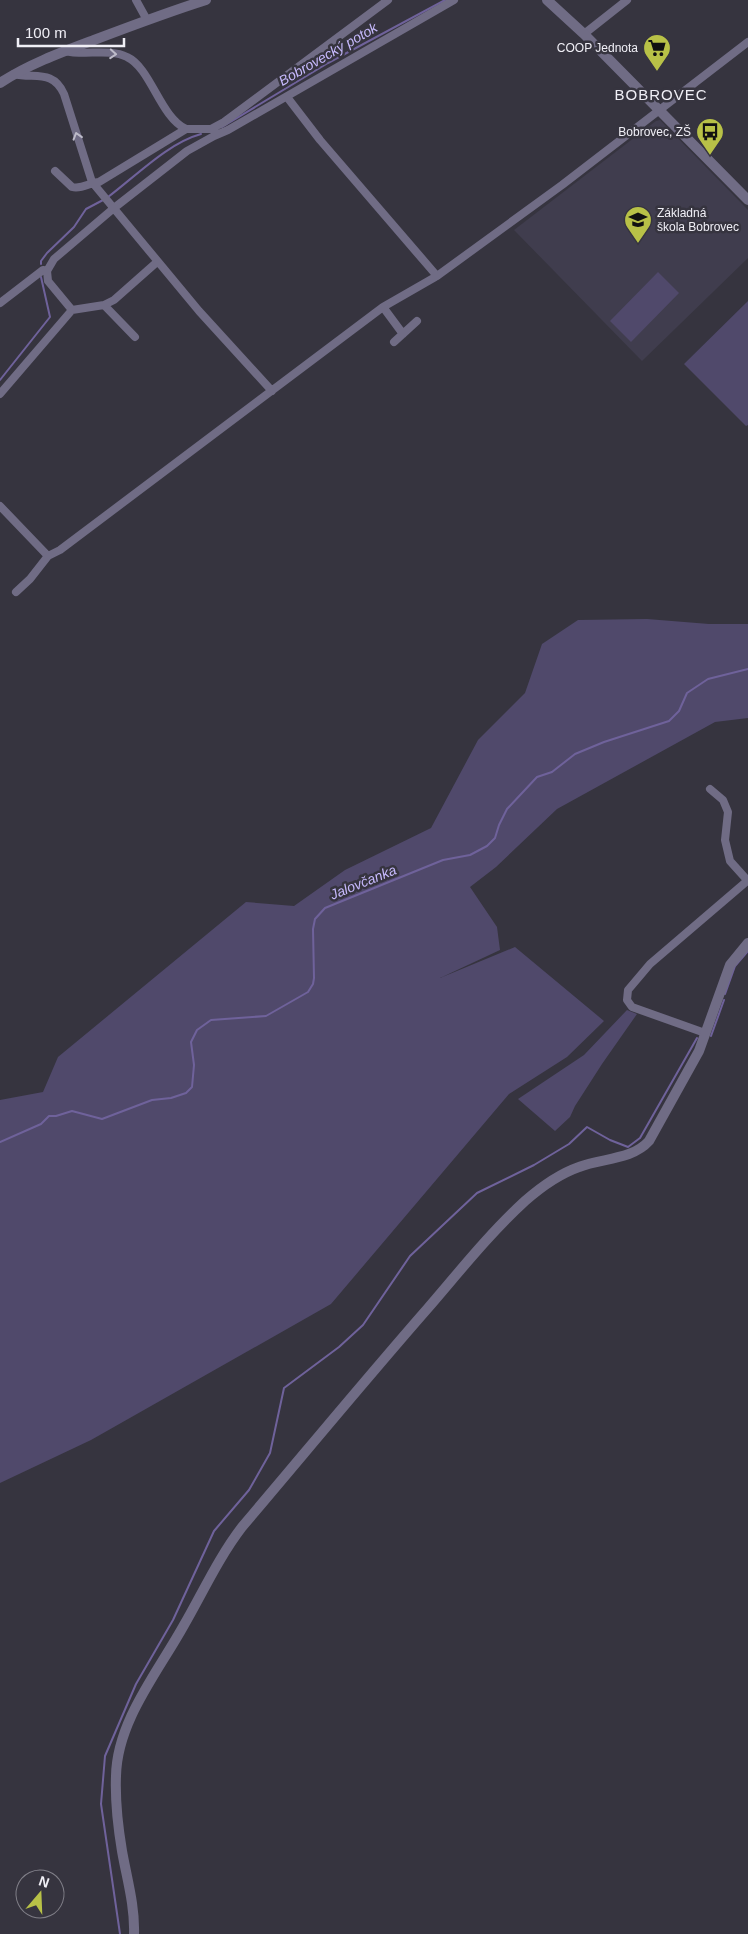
<svg xmlns="http://www.w3.org/2000/svg" width="748" height="1934" font-family="Arial,sans-serif">
	<style>
		.built { fill: #403d4e }
		.green { fill: #50496b }
		.lines { fill: none; stroke-linecap: round; stroke-linejoin: round }
		.stream { stroke: #6f629b; stroke-width: 2 }
		.minor { stroke: #706c85; stroke-width: 8 }
		.tertiary { stroke: #706c85; stroke-width: 10 }
		.oneway { stroke: #bdbbc9 }
		.labels { text-anchor: middle; dominant-baseline: central; stroke-width: 5; stroke-linejoin: round; paint-order: stroke }
		.poi-label { font-size: 12px; fill: #f0eff6; stroke: #36343f; text-anchor: end }
		.water-label { font-size: 14px; font-style: italic; fill: #c6b9fc; stroke: #36343f }
		.quarter-label { font-size: 15px; letter-spacing: 1px; fill: #f0eff6; stroke: #36343f }
	</style>
	<rect width="100%" height="100%" fill="#36343f"/>
	<path class="built" d="M660,120L748,210V258L642,361L514,230L656,121Z"/>
	<path class="green" d="M658,272L679,293L631,342L610,321Z
		M748,301V425L746,426L684,364Z
		M647,619L709,624H748V718L715,722L557,809L496,867L470,887L497,927L500,950L440,978L515,947L604,1021L567,1057L509,1094L331,1304L91,1440L0,1483V1100L43,1092L58,1057L246,902L294,906L345,870L431,828L478,740L525,693L542,644L578,620Z
		M627,1010L637,1014L602,1064L575,1106L570,1117L555,1131L518,1099L584,1055Z"/>
	<g class="lines">
		<path class="stream" d="M222,127L328,63L445,0
			M108,197C136,176 168,143 201,134
			M41,264V261L47,253L74,227L86,209L105,199
			M0,380L50,317L41,277
			M725,994L735,966L748,951
			M711,1036L724,1000
			M0,1142L41,1124L49,1116H56L72,1111L102,1119L152,1100L171,1098L186,1093L192,1087L194,1065L191,1042L197,1030L211,1020L266,1016L308,992L313,984L314,978L313,929L315,919L325,908L443,860L470,855L487,846L495,838L499,825L507,809L537,777L552,772L575,754L604,742L669,721L679,711L687,693L708,679L748,669
			M120,1934L101,1804L105,1756L136,1684L173,1620L214,1531L249,1490L270,1453L284,1388L339,1347L363,1325L410,1256L477,1193L534,1165L569,1144L587,1127L610,1140L628,1147L640,1138L697,1038"/>
		<path class="minor" d="M136,0L147,20
			M584,34L627,0
			M65,51C85,56 109,48 127,57C151,68 160,117 186,129
			M14,74C34,79 53,69 64,94L92,182L199,311L272,391
			M287,97L320,140L437,276
			M55,171L72,187C82,190 90,182 99,182L186,129H211L224,122L388,0
			M0,303L43,270L47,271L54,259L114,208L187,151L214,136L228,130L454,0
			M104,305L114,300L157,262
			M383,307L403,334
			M72,310L104,305L135,337
			M394,342L417,321
			M0,394L72,310L48,281L47,271
			M0,506L48,556L30,579L16,592
			M48,556L60,550L383,307L437,276L562,185L748,42
			M710,789L723,800L728,812L725,840L730,861L748,881
			M705,1033L632,1007L627,1000L628,990L650,964L747,881"/>
		<path class="tertiary" d="M547,0L584,34L748,200
			M0,83C29,64 62,52 94,40C131,26 168,12 206,0
			M134,1934C135,1906 127,1879 122,1851C118,1827 115,1801 116,1776C117,1721 158,1672 184,1625C203,1592 219,1557 242,1527C304,1454 365,1380 428,1308C459,1272 490,1233 525,1201C541,1187 559,1174 579,1167C602,1158 632,1160 649,1141L699,1051L730,965L748,943"/>
	</g>
	<defs><path id="oneway-chevron" d="M-2-3.5L2.5 0L-2 3.5" fill="none" stroke-width="1.6" stroke-linecap="round" stroke-linejoin="round" transform="scale(1.25)"/></defs>
	<g class="oneway">
		<use href="#oneway-chevron" transform="translate(113 54) rotate(4)"/>
		<use href="#oneway-chevron" transform="translate(77 136) rotate(-107)"/>
	</g>
	<defs>
		<symbol id="supermarket-pin" viewBox="-11 -11 22 30"><path d="M0 17L-7.5 6A9.5 9.5 0 1 1 7.5 6Z" fill="#b8c147" stroke="#36343f"/><path d="M-6-5.5h2.5l.6 2H6L4.5 2H-2.5L-4.4-4H-6ZM-1.5 3.2a1.3 1.3 0 1 0 .1 0ZM3 3.2a1.3 1.3 0 1 0 .1 0Z" fill="#111"/></symbol>
		<symbol id="bus-pin" viewBox="-11 -11 22 30"><path d="M0 17L-7.5 6A9.5 9.5 0 1 1 7.5 6Z" fill="#b8c147" stroke="#36343f"/><path d="M-5-6H5V4H4V6H2V4H-2V6H-4V4H-5ZM-3.5-4V0h7V-4ZM-3.5 1.2v1.5H-2V1.2ZM2 1.2v1.5H3.5V1.2Z" fill="#111"/></symbol>
		<symbol id="school-pin" viewBox="-11 -11 22 30"><path d="M0 17L-7.5 6A9.5 9.5 0 1 1 7.5 6Z" fill="#b8c147" stroke="#36343f"/><path d="M0-5L7-2L0 1L-7-2ZM-4 1L0 2.5L4 1V4Q0 6-4 4Z" fill="#111"/></symbol>
	</defs>
	<g fill-rule="evenodd">
		<use href="#supermarket-pin" x="641" y="32" width="32" height="43"/>
		<use href="#bus-pin" x="694" y="116" width="32" height="43"/>
		<use href="#school-pin" x="622" y="204" width="32" height="43"/>
	</g>
	<g class="labels">
		<g class="poi-label">
			<text x="638" y="48">COOP Jednota</text>
			<text x="691" y="132">Bobrovec, ZŠ</text>
			<text x="657" y="213" text-anchor="start">Základná<tspan x="657" dy="14">škola Bobrovec</tspan></text>
		</g>
		<g class="water-label">
			<text transform="translate(328 54) rotate(-30)">Bobrovecký potok</text>
			<text transform="translate(363 882) rotate(-22)">Jalovčanka</text>
		</g>
		<g class="quarter-label">
			<text x="661" y="94">BOBROVEC</text>
		</g>
	</g>
	<g transform="translate(40 1894) rotate(19)"><circle r="24" fill="#36343f" stroke="#807f88"/>
	<path d="M0-4L9 19L0 12L-9 19Z" fill="#b8c147"/>
	<text y="-8" font-size="14" font-weight="bold" text-anchor="middle" fill="#f0eff6">N</text>
	</g>
	<path d="M18 38v8h106v-8" fill="none" stroke="#f0eff6" stroke-width="2.5"/>
	<text x="25" y="38" font-size="15" fill="#f0eff6" stroke="#36343f" stroke-width="4" paint-order="stroke">100 m</text>
</svg>
